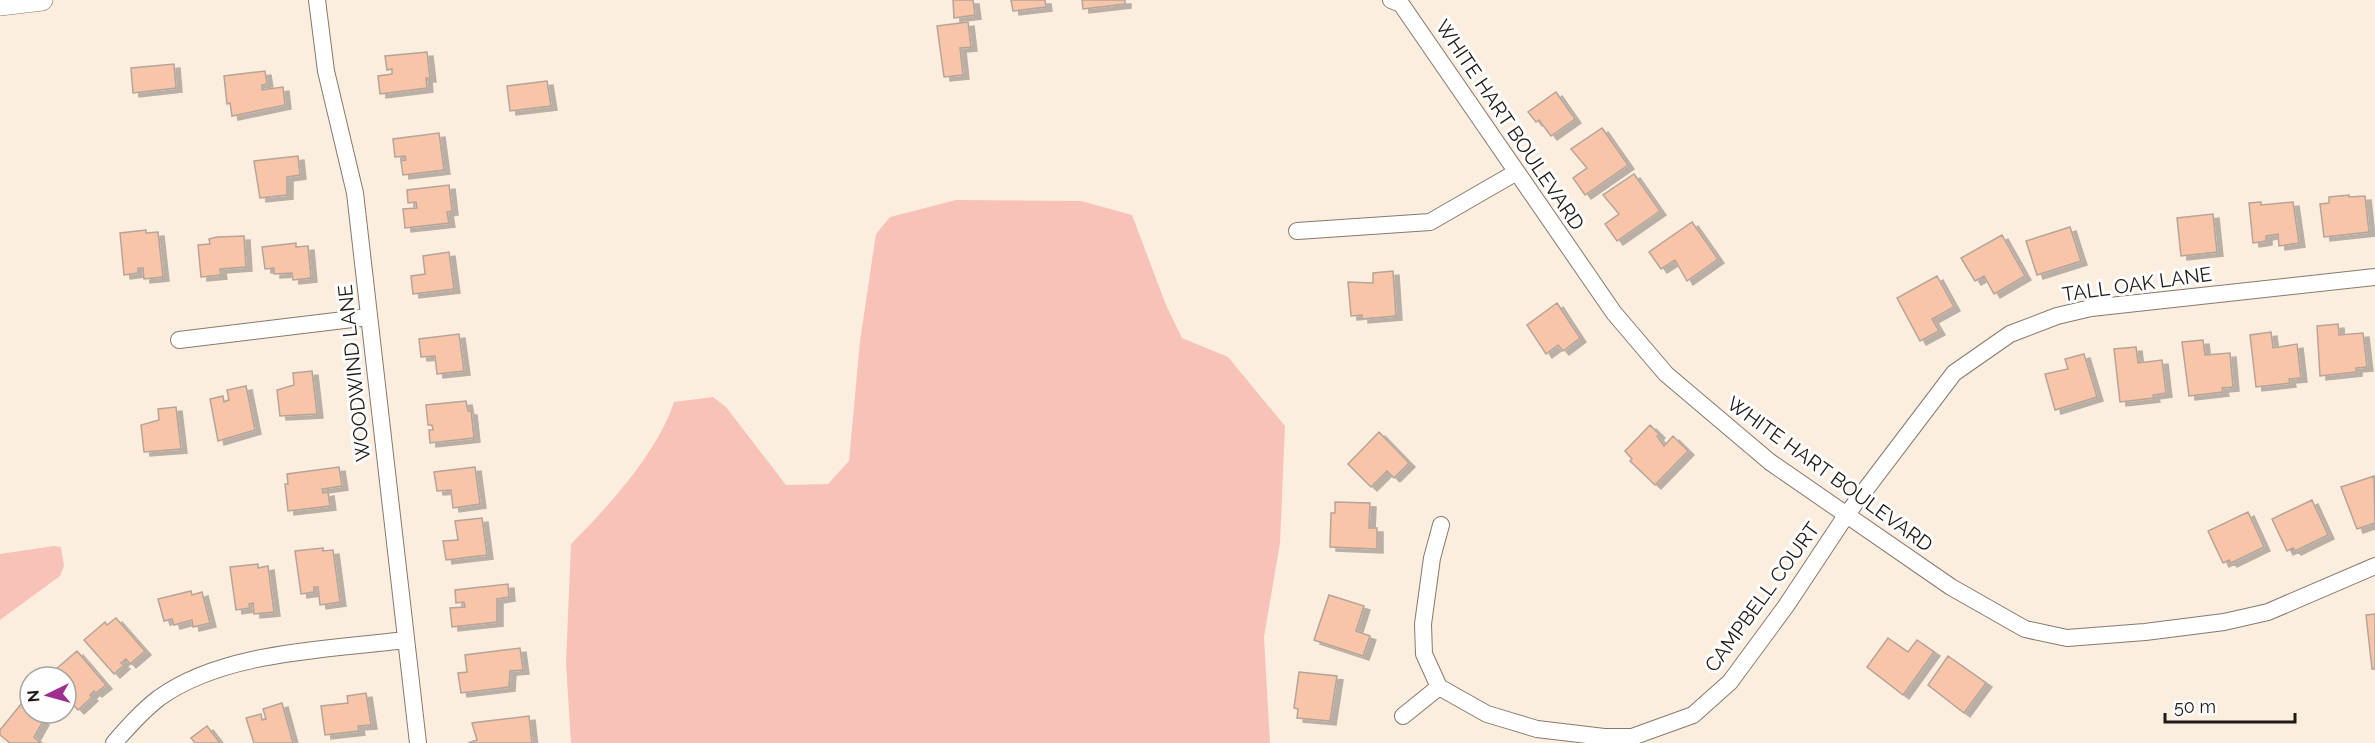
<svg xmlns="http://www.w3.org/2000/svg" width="2375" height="743" font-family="Raleway,sans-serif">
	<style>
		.green { fill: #f7c2b8 }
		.building { fill: #f9c5a8; stroke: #b6a49a; stroke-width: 1.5; filter: url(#shadow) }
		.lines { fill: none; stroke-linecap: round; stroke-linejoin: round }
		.minor-casing { stroke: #86796c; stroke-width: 18 }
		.tertiary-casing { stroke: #86796c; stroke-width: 22 }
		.minor { stroke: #fff; stroke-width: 16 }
		.tertiary { stroke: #fff; stroke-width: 21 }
		.labels { text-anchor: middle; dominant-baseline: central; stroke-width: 6; stroke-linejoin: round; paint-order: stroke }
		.street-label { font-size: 20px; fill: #1f1a15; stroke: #fefefe }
	</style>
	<defs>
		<filter id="shadow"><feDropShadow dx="6" dy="4" stdDeviation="0" flood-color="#0004"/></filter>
	</defs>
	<rect width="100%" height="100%" fill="#fceedf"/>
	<path class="green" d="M956,200L1081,201L1132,215L1166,305L1182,338L1228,357L1285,426L1280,543L1264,637L1270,743H571L566,663L571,544C609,506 657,453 674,402L713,397L726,407L786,485L828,484L849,461L860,341L876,234L890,217Z
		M54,546L61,547L64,566L60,576L0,620V554Z"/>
	<path class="building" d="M953,0H973L975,15L954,18Z
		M1011,0H1045L1046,7L1013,11Z
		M1082,0H1125V4L1083,9Z
		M968,22L971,47L960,48L963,75L944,77L937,26Z
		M427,52L430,78H426L427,88L380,94L378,76L392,74V69L387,70L385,56Z
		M174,64L176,88L133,93L131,68Z
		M265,71L267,84L262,85V90L283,87L285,105L232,116L230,103L227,104L224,76Z
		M547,81L551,106L510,111L507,86Z
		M1556,92L1575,119L1551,136L1539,120L1536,122L1528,112Z
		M1602,128L1628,165L1585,195L1573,178L1587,168L1571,149Z
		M439,133L444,170L403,175L401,161L406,160L405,156L395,157L393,139Z
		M298,156L300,175L287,177V195L260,198L254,161Z
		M1634,174L1660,211L1617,241L1605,224L1619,214L1603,195Z
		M449,185L452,211L447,212L449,223L405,228L403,209L417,208L416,202L408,203L407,190Z
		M2349,195V197L2365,196L2369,232L2324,237L2320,204L2329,203V197Z
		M2261,202V205L2293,202L2299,243L2279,246L2278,234L2266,236V241L2253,243L2249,203Z
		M2213,214L2217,252L2181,256L2177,218Z
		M1692,222L1718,259L1687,281L1675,260L1661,269L1649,252Z
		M2070,227L2081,261L2037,275L2026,241Z
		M146,230V233L158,232L163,277L144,279L143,268H138V273L124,275L120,233Z
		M2002,235L2025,276L1994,294L1984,276L1975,281L1961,258Z
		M244,236L246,267L220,269L221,275L201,277L198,245L210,244L209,239L217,237Z
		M296,243V247L308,246L311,278L293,280L292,273L274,274V268L265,269L262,247Z
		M449,252L454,289L413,294L411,276L425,274L423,256Z
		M1393,271L1396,316L1362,319V315L1351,316L1348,282L1373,283V273Z
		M1937,276L1954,307L1932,319L1939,331L1920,341L1897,298Z
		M1557,303L1580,338L1563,351L1558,345L1546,354L1527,325Z
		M2338,324L2339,335L2363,333L2367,367L2356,368V372L2320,376L2317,326Z
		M2271,332L2273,348L2297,344L2301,378L2289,379L2290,383L2256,387L2250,335Z
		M459,334L464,371L437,374L435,356L421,357L419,339Z
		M2203,340L2205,355L2230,353L2233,387L2222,388L2223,392L2189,396L2182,342Z
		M2136,347L2138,363L2162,360L2166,393L2153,395L2154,398L2120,402L2114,349Z
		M2084,354L2097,397L2055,410L2045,374L2068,369L2065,359Z
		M312,371L317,414L280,416L277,390L294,385L293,373Z
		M246,386L255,430L218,441L210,399L223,396L224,402L229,400L227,390Z
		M466,401L468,411H471L474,438L430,443L429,430H433L432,425H428L426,405Z
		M176,407L181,449L144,452L141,425L159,420L158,409Z
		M1650,425L1659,434L1657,436L1664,446L1673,436L1688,451L1655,485L1630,461L1632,459L1625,451Z
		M1379,432L1409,463L1394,478L1387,471L1371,487L1348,464Z
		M339,467L342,486L322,489L323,493L328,492L330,506L288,511L285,484H288L287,474Z
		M475,467L480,504L453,508L451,490L437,491L434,472Z
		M2374,476L2375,523L2357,529L2341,487Z
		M2312,500L2328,535L2295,551L2293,548L2287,551L2272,519Z
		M1335,502L1370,503L1369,528H1377V549L1330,547L1331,513H1335Z
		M2248,512L2264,547L2231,563L2229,560L2223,563L2208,531Z
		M482,518L487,555L446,560L443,541L458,540L455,521Z
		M323,548V551L333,550L340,602L320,605L318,587H314V592L301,594L295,551Z
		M258,564V568L268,566L274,612L254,614L253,603L249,604L250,608L236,610L230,567Z
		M508,584L509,597L497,599V622L452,627L450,608L465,607L464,602L456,603L455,590Z
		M191,591L192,595L202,592L210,623L193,627L192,620L174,625L172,619L164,621L158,599Z
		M1329,595L1364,606L1356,631L1370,636L1363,656L1314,640Z
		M2375,614V669H2372L2366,615Z
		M116,618L145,651L130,664L126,659L121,663L124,665L114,674L84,640L105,622L107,625Z
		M1888,638L1908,652L1917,640L1934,652L1903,695L1867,667Z
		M520,648L523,670L510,671L509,687L461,693L458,673L467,672L465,655Z
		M77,651L106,685L96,693L94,691L90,695L92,697L78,710L66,697V677H53L59,672L56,669Z
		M1948,656L1986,683L1964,713L1928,685Z
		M1299,672L1337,676L1330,721L1297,718L1298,709L1294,708Z
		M366,693L371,725L358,726L359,731L325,735L321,706L348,703L347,696Z
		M22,703L30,713L43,721L34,737L41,743H10L0,735V730Z
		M282,703L293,743H254L246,718L261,714L262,720L266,719L263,709Z
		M529,716L532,743H468L477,740L472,723Z
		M207,726L220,743H195L191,738Z"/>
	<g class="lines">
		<defs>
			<path id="minor" d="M317,0L326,71L355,193L418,743
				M1391,0L1401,4L1614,313L1666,374L1770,462L1951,587L2025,629L2067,638L2145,632L2224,622L2268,612L2375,566
				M1297,231L1430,222L1515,173
				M179,340L369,317
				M1441,525L1432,558L1423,624L1424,654L1439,687L1487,714L1537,729L1604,737H1632L1693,715L1730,682L1786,606L1847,514L1954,373L2010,334L2057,316L2091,308L2375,277
				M1403,716L1439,687
				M114,743C128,727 142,711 159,698C224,651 327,650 405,640"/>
			<path id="tertiary" d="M0,5L42,0"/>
		</defs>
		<use href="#minor" class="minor-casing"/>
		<use href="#tertiary" class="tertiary-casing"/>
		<use href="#minor" class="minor"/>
		<use href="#tertiary" class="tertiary"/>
	</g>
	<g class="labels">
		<g class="street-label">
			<text transform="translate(1510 125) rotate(56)">WHITE HART BOULEVARD</text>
			<text transform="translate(2137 284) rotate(-8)">TALL OAK LANE</text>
			<text transform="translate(354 373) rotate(-96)">WOODWIND LANE</text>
			<text transform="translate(1830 474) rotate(36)">WHITE HART BOULEVARD</text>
			<text transform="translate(1762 597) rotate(-54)">CAMPBELL COURT</text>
		</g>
	</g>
	<g transform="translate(48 695) rotate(265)"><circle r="28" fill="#fefefe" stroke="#a5a3a1" stroke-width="1.5"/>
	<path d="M0-4.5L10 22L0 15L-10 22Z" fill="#9d2f8f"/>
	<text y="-9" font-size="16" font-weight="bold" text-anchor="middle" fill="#1f1a15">N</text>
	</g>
	<path d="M2165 713v9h130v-9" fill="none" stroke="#1f1a15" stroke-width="3"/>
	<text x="2174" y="713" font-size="18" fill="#1f1a15" stroke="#fefefe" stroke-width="4.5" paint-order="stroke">50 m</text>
</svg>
